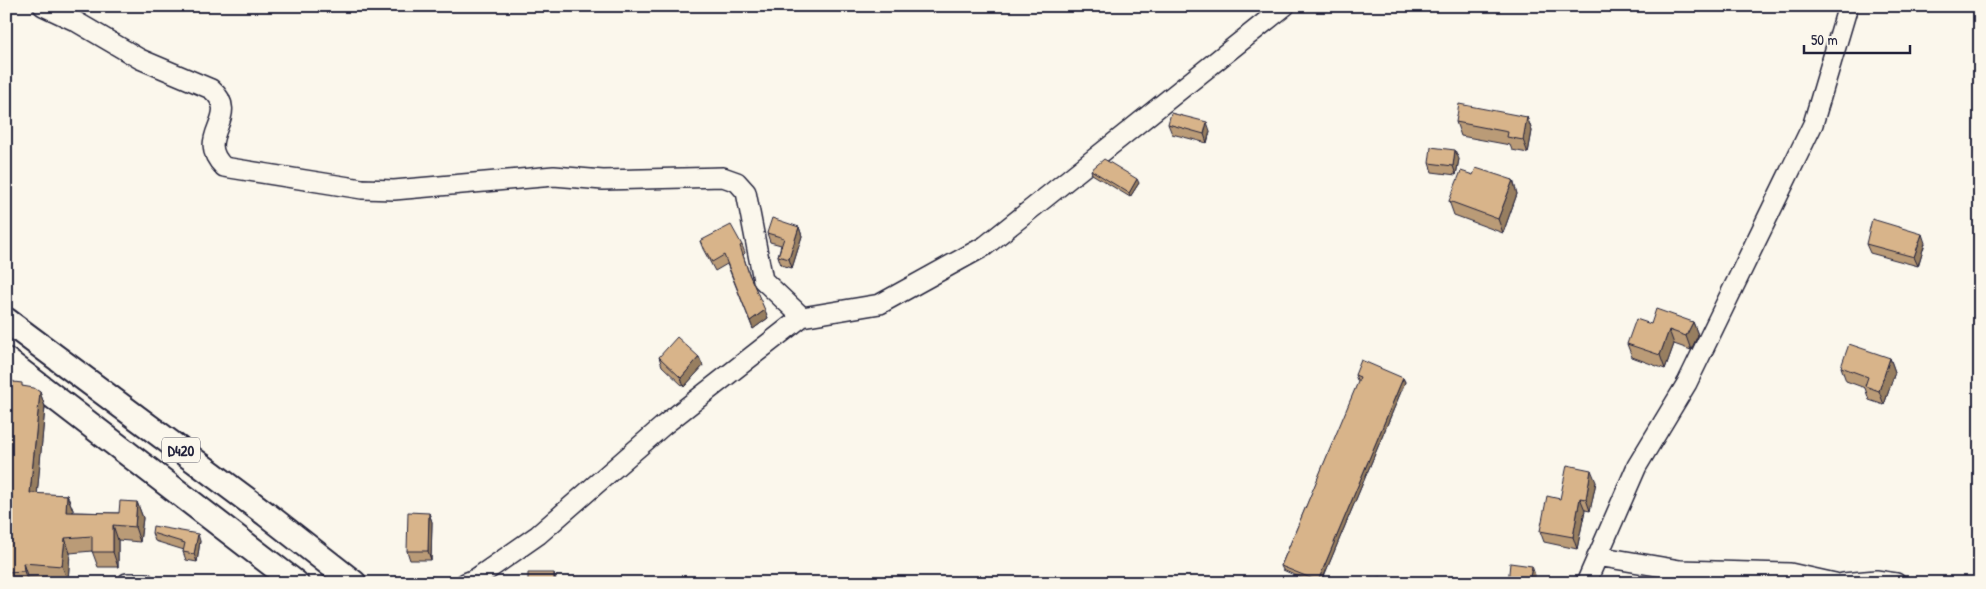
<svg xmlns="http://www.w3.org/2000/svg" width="1986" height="589" font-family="'Patrick Hand',sans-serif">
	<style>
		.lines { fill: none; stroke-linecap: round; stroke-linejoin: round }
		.minor-casing { stroke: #22223b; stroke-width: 22 }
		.major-casing { stroke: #22223b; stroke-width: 28 }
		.minor { stroke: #fbf7ec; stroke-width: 19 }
		.major { stroke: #fbf7ec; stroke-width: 24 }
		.wall { fill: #ba9b77; stroke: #22223b }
		.shaded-wall { fill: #977e61; stroke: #22223b }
		.building { fill: #d8b48a; stroke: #22223b }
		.labels { text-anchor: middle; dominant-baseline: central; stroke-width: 5; stroke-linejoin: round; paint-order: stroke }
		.shield { fill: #fbf7ec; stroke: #636270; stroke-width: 1 }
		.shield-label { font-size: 15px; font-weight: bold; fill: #22223b }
	</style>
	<rect width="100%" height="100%" fill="#fbf7ec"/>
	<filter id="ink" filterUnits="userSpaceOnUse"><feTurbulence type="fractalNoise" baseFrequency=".02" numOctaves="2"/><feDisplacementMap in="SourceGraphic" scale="10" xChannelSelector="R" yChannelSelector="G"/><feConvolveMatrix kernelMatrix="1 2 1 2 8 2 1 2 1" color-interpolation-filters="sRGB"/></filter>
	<g filter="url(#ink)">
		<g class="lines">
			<defs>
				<path id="minor" d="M43,6L75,21L140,59L211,89C244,117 192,136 224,167L362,189L394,190L554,176L603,180L723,177L737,182L746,192L763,280L802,317
					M1597,556L1680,570L1790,573L1835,583
					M127,583H145
					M465,583L475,579L538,535L664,425L802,317L880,304L985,246L1285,6
					M1586,583L1637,466L1687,383L1813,124L1848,6
					M1843,583L1876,580L1896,583"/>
				<path id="major" d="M6,320L266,514L354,583
					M6,360L296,583"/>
			</defs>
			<use href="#minor" class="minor-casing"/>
			<use href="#major" class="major-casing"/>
			<use href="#minor" class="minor"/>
			<use href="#major" class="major"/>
		</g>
		<path class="wall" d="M1527,117L1532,131L1528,153L1512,150L1510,145L1461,136L1456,122Z
			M1168,124L1210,131L1207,143L1172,134Z
			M1459,159L1456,175L1432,172L1429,163Z
			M1091,170L1139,183L1130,197L1092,174Z
			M1513,180L1517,194L1503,233L1454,215L1449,201Z
			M799,227L802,236L792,268L781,265L778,256L781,245L770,242L767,233Z
			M700,241L742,245L745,253L743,255L750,276L768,318L753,329L727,264L715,271L703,249Z
			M1925,243L1918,266L1870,253L1866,244Z
			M1693,322L1698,335L1691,350L1674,344L1665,369L1632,357L1627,344L1651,324Z
			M659,357L703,366L684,387L662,366Z
			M1890,358L1895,372L1884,405L1869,400L1865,388L1846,381L1841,367Z
			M1355,375L1403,378L1405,382L1321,583H1312L1283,570L1281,566L1359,381L1357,380Z
			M6,378L7,381L40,392L45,407L37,494L67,495L73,510V512L119,513L137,502L143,518L140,542L118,540V567H98L92,551L70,553L68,581L28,578L29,583H8L6,579Z
			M1596,482L1590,511L1585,510L1577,549L1544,542L1540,531L1560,499Z
			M429,513L432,522L431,560H410L407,551Z
			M152,533L200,541L197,562L186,560L183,552L184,550L155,541Z"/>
		<path class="shaded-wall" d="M1527,117L1532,131L1528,153L1523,140Z
			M1207,122L1210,131L1207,143L1204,134Z
			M1455,150L1459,159L1456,175L1453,166Z
			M1137,179L1139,183L1130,197L1129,193Z
			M1513,180L1517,194L1503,233L1498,219Z
			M799,227L802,236L792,268L789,259Z
			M1922,234L1925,243L1918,266L1914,257Z
			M765,310L768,318L753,329L750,321Z
			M1693,322L1698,335L1691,350L1686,336Z
			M1669,330L1674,344L1665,369L1660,355Z
			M699,357L703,366L684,387L681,378Z
			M1890,358L1895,372L1884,405L1879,391Z
			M1403,378L1405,382L1321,583H1318V581Z
			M40,392L45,407L36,508L30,493Z
			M1591,470L1596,482L1590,511L1586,499Z
			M67,495L73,510L72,527L66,512Z
			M1580,498L1585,510L1577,549L1573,537Z
			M137,502L143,518L140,542L135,527Z
			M429,513L432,522L431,560L428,551Z
			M113,525L118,540V567L113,552Z
			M198,534L200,541L197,562L194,554Z
			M65,538L70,553L68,581L62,566Z
			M23,563L28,578L29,583H28L24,571Z
			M1532,566L1535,575L1534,583H1529Z
			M554,573L557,583H554Z"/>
		<path class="building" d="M1459,104L1527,117L1523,140L1507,137L1508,132L1456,122Z
			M1171,113L1207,122L1204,134L1168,124Z
			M1431,147L1455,150L1453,166L1429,163Z
			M1104,159L1137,179L1129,193L1091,170Z
			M1476,168L1513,180L1498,219L1449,201L1461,171L1473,175Z
			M772,218L799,227L789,259L778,256L784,238L767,233Z
			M1872,219L1922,234L1914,257L1866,244Z
			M731,225L742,245L740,246L749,274L765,310L750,321L724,255L712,262L700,241Z
			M1656,309L1693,322L1686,336L1669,330L1660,355L1627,344L1636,319L1651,324Z
			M677,337L699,357L681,378L659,357Z
			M1849,344L1890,358L1879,391L1865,386L1868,377L1841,367Z
			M1361,360L1403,378L1318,581L1281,566L1360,377L1355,375Z
			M6,381L22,383V386L34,388L40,392L30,493L67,495L66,512L119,513L120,501L137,502L135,527L113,525V552H92V536L65,538L62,566L23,563L24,571L6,572Z
			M1567,465L1591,470L1586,499L1580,498L1573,537L1540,531L1547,496L1560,499Z
			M408,512L429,513L428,551H407Z
			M153,526L198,534L194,554L183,552L185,543L152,533Z
			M1510,563L1532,566L1529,583H1508Z
			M528,573H554V583H528Z
			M1381,577L1382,583L1323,582L1350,578L1351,582Z"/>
	</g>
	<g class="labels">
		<rect class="shield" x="162" y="437.5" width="38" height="25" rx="4"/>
		<g class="shield-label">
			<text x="181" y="450">D420</text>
		</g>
	</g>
	<rect width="1986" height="589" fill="none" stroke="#fbf7ec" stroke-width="25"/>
	<rect x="12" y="12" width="1961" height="564" fill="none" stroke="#22223b" stroke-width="2" filter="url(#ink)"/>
	<path d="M1804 45v8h106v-8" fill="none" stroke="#22223b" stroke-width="2.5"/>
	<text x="1811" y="45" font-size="15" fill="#22223b" stroke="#fbf7ec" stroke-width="4" paint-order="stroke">50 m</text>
</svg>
